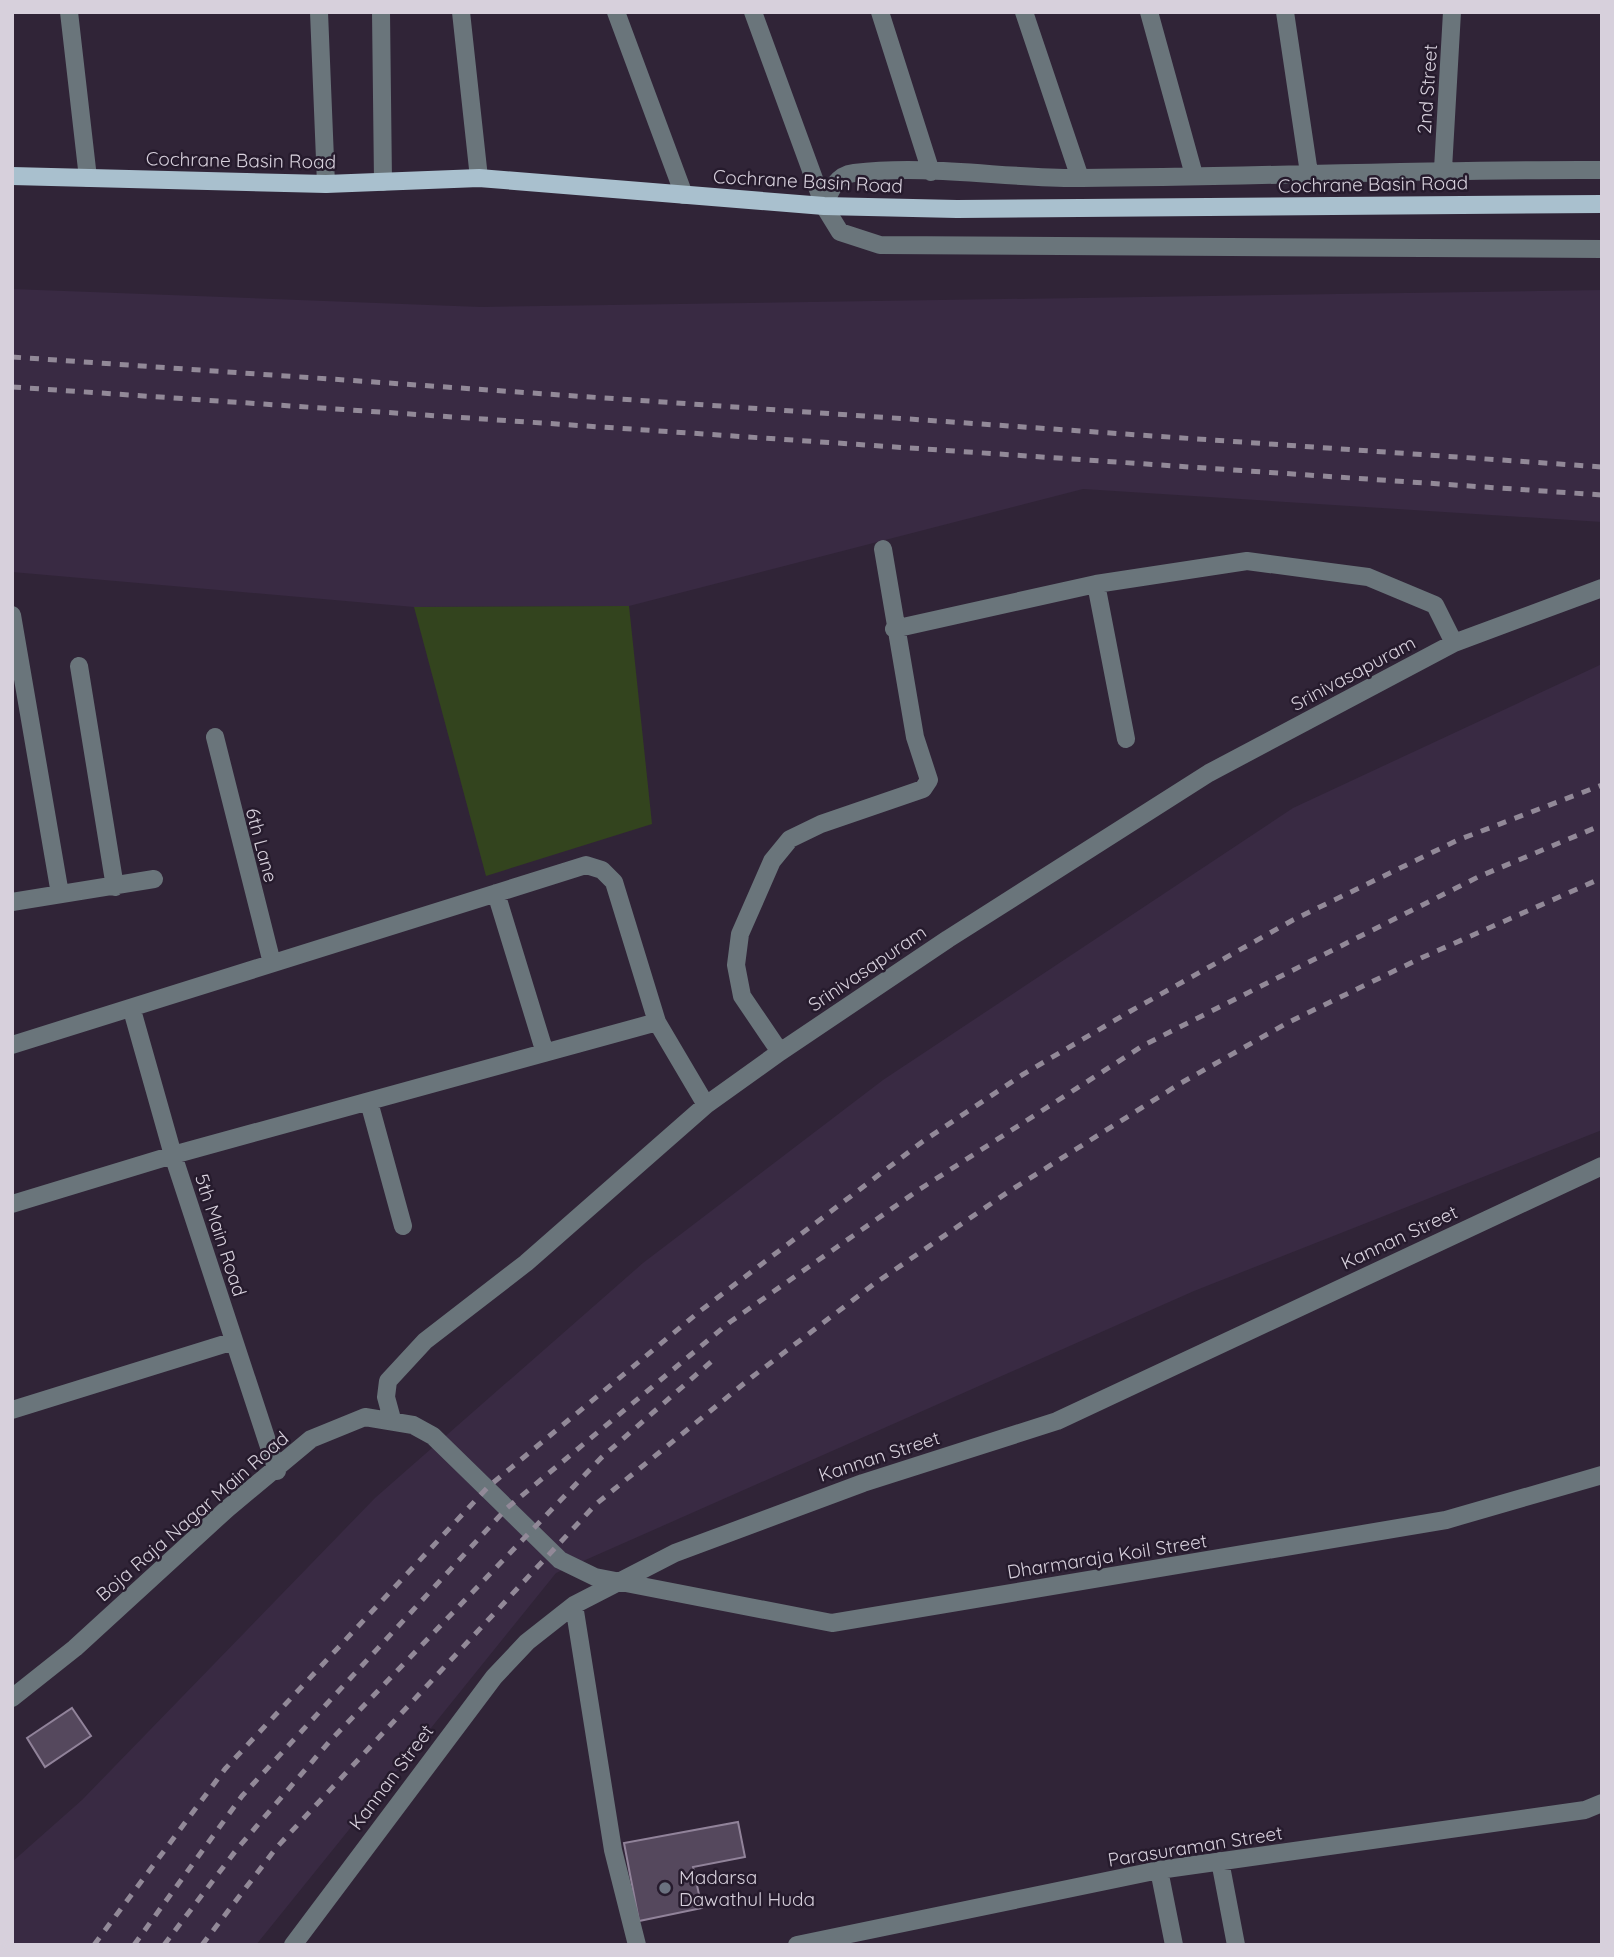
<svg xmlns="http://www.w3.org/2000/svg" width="1614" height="1957" font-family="Quicksand,sans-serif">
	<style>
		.built { fill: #392a43 }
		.green { fill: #33441e }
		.building { fill: #55485d; stroke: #91839a; stroke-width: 2 }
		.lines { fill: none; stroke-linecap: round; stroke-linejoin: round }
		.minor { stroke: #6a757b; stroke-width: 18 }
		.major { stroke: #a9c0ce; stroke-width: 18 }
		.rail { stroke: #928998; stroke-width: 5; stroke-dasharray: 9 9; stroke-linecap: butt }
		.worship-dot { fill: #6b7280; stroke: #261b2d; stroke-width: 2.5 }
		.labels { text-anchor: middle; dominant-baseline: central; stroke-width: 5; stroke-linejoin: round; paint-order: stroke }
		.street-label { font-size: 19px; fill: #d7d0dc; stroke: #261b2d }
		.poi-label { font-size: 19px; fill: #d7d0dc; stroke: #261b2d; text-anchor: start }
	</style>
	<rect width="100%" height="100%" fill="#302437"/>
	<path class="built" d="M12,289L481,307L1602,290V522L1083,489L629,606L414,607L12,572Z
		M1602,664V1130L1194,1291L556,1573L256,1945H12V1862L82,1800L375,1498L643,1263L883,1080L1293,808Z"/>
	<path class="green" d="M629,606L652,824L486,876L414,607Z"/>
	<path class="building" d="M72,1708L91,1736L45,1767L27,1738Z
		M738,1822L745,1857L693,1867L702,1908L639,1921L624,1843Z"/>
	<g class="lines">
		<path class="minor" d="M69,12L88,178
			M319,12L326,184
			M381,12L383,182
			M461,12L479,178
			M616,12L684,195
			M753,12L824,206L840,232L880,245L1602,249
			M880,12L931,172
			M1024,12L1080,178
			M1149,12L1194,175
			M1285,12L1309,173
			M1443,169L1452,12
			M824,206C830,191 836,175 854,173C930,164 1007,179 1082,178C1255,177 1428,169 1602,170
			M1096,584L1126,739
			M12,615L60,894
			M894,629L1096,584L1247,561L1368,577L1435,605L1454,643
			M79,666L115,887
			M215,737L272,963
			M496,893L545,1053
			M12,902L154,879
			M132,1010L173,1155L277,1471
			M12,1045L586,865L602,870L614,882L657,1022L706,1105
			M780,1052L742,996L736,965L740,934L772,861L790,839L821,824L923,789L929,780L915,737L883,549
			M369,1102L403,1226
			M12,1204L173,1155L657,1022
			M12,1410L234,1341
			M392,1419L386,1397L388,1381L425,1341L526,1263L706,1105L780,1052L948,939L1209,773L1454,643L1602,588
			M574,1605L613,1850L637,1945
			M12,1698L75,1648L227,1509L311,1439L365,1417L413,1425L433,1436L560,1560L595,1577L832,1623L1446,1520L1602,1475
			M1220,1861L1236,1945
			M1159,1870L1174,1945
			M293,1945L494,1677L527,1642L574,1605L675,1553L863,1483L1057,1421L1602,1166
			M797,1945L1159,1870L1585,1810L1602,1803"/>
		<path class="major" d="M12,176L326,184L479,178L824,206L957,209L1602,204"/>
		<path class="rail" d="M12,357L1602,467
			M12,387L1602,495
			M94,1945L225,1769L488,1487L700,1311L922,1142L1022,1075L1129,1012L1293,920L1458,840L1602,785
			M134,1945L242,1796L507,1508L730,1322L917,1191L1144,1045L1478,877L1602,825
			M164,1945L237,1849L329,1742L601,1458L713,1360
			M202,1945L277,1847L596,1504L752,1377L874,1284L1008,1192L1181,1083L1289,1022L1421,958L1602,878"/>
	</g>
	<circle class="worship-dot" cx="665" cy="1888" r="7"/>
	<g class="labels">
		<g class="street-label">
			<text transform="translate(1427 89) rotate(-86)">2nd Street</text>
			<text transform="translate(241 160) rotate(1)">Cochrane Basin Road</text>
			<text transform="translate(808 181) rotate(3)">Cochrane Basin Road</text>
			<text transform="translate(1373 184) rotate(-1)">Cochrane Basin Road</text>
			<text transform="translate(1353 673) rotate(-28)">Srinivasapuram</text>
			<text transform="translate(262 845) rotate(75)">6th Lane</text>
			<text transform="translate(867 968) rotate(-34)">Srinivasapuram</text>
			<text transform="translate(221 1235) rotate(72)">5th Main Road</text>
			<text transform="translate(1399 1237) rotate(-25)">Kannan Street</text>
			<text transform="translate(879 1456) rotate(-18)">Kannan Street</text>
			<text transform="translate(192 1516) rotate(-41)">Boja Raja Nagar Main Road</text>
			<text transform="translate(1107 1556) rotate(-9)">Dharmaraja Koil Street</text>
			<text transform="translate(391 1777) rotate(-53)">Kannan Street</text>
			<text transform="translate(1195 1846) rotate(-9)">Parasuraman Street</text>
		</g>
		<g class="poi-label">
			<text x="679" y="1877">Madarsa<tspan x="679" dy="22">Dawathul Huda</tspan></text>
		</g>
	</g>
	<rect width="1614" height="1957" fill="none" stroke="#d7d0dc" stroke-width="28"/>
</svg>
